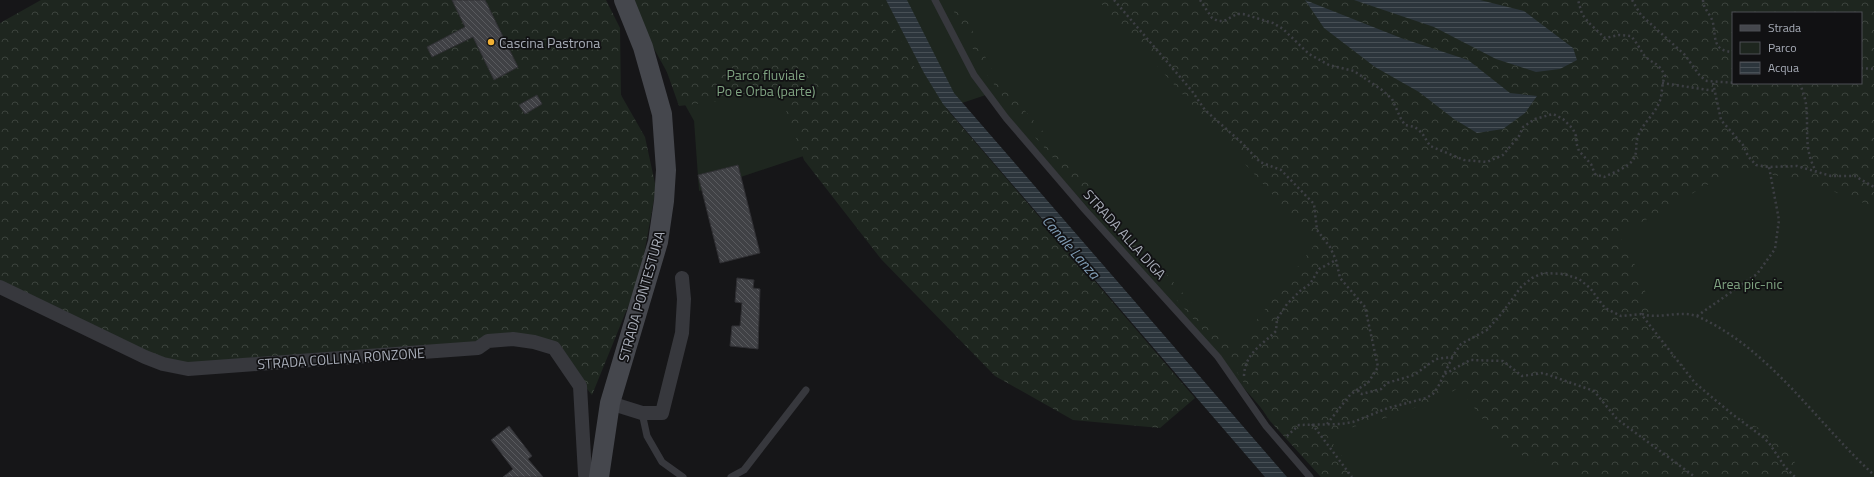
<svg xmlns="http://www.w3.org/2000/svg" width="1874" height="477" font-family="'Titillium Web',sans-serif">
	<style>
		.green { fill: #1e261f; fill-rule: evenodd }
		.forest { fill: url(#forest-crowns); fill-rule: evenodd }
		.water { fill: url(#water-rules) }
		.building { fill: url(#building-back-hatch); stroke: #303034 }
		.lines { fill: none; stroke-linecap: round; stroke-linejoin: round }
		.path { stroke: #3d3f44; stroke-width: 2.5; stroke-dasharray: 2 3; stroke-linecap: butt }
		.service { stroke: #37383d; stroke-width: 7 }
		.minor { stroke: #37383d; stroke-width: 14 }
		.secondary { stroke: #45474d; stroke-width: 20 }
		.poi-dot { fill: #f2b134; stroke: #111113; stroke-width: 1.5 }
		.labels { text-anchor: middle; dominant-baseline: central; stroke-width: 3.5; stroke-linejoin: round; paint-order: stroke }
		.poi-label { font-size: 14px; fill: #a8adb8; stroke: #111113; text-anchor: start }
		.park-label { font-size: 14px; fill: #7fa381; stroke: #111113 }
		.street-label { font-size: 14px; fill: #a8adb8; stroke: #111113 }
		.water-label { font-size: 15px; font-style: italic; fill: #7f9bb3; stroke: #111113 }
	</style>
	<defs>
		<pattern id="forest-crowns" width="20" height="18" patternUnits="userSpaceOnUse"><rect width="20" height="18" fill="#1e261f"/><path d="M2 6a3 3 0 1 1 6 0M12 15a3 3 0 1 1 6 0" fill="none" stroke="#3c433d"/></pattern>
		<pattern id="water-rules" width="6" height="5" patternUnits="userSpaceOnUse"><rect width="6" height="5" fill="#2c353c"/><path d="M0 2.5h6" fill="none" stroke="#485056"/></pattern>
		<pattern id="building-back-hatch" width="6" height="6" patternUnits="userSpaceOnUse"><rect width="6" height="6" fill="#404145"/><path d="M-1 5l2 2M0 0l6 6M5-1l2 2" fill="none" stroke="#595a5e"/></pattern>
	</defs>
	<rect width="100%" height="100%" fill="#161618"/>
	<path class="green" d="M627,0H1874V477H1321L989,94L699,191L694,121ZM1733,13H1861V83H1733Z"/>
	<path class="forest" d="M41,0H606L620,28L621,95L645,137L656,188L640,277L592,395L548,341L187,369L0,286V23Z
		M637,0H880L920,78L1195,398L1160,428L1073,420L995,376L881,259L804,160L780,94L679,106L646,13Z
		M948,0H957L995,76L1233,351L1316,243L1098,0H1305L1324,28L1375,67L1419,92L1454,119L1477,133L1510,93L1468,60L1401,38L1307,0H1354L1434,27L1496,59L1524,11L1480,0H1874V207L1809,182L1737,168L1619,235L1643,280L1653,332L1721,407L1791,446L1798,477H1578L1571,470L1540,463L1505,448L1459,388C1414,411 1374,422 1326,434L1357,477H1321L1270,421L1228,359L1014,113L983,69ZM1733,13H1861V83H1733Z"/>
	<path class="water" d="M886,0H907L954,93L1287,477H1265L943,104L924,73Z
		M1305,0L1401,38L1468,60L1510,93L1537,96L1525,113L1503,129L1477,133L1454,119L1419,92L1375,67L1324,28Z
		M1354,0H1480L1524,11L1573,48L1577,60L1560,69L1536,72L1496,59L1434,27Z"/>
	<path class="building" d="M452,0H485L518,67L494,80L473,37L432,57L427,47L465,27Z
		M537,95L542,104L525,114L519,105Z
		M738,165L760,253L720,263L698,175Z
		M737,278L754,280L753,288L760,289L758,349L730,346L732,326H740L742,303L735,302Z
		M509,426L532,456L528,459L543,477H503L513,469L491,440Z"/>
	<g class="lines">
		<path class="path" d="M1114,0L1192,91L1205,110L1242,143L1260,162L1281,170L1314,204L1317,230L1330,247L1336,260L1340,278L1365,307L1378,367L1368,383L1358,389L1359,393L1362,394L1381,389L1387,383L1414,375L1436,359L1452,357L1461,344L1487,330L1502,313L1521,287L1532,278L1543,273L1564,274L1579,279L1590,288L1605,308L1621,316L1641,314L1695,383L1732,414L1763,437L1769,443L1785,467L1795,477
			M1200,0L1212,18L1218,21H1224L1237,14H1243L1273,23L1283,29L1309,54L1329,65L1354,71L1382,90L1392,99L1401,119L1405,125L1415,127L1422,133L1430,146L1464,160L1487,162L1503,155L1519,136L1523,127L1535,119L1553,114L1563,119L1573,129L1576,136V142L1579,151L1591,164L1595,174L1604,177C1612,173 1622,170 1629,164C1640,155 1634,146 1638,136C1643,123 1654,115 1659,103C1663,94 1661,85 1665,76C1658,61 1653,65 1644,55C1640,49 1637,43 1631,36L1619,35L1605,38L1589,23L1582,14L1578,0
			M1632,0L1641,15L1685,55L1700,76L1707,81L1737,83
			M1703,0C1703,9 1711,14 1713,23C1716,37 1712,51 1733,52
			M1861,68L1874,69
			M1662,83L1715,91
			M1713,83L1721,120L1743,145L1748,156L1756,165L1769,167L1797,166L1831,176H1855L1874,187
			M1800,83C1802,90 1805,97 1806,104C1809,128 1803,149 1816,171
			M1642,314C1659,320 1681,309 1699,317C1771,350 1817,423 1874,475
			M1697,316L1757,274L1775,249L1779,220L1769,167
			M1445,374L1470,360L1503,361L1522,376L1543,373L1594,391L1617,419L1695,477
			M1244,376C1245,353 1261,346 1276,331L1277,319L1287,304L1300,291L1310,284L1319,269L1336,260
			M1312,424L1352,477
			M1327,424L1350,395L1358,389
			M1287,436L1299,425L1341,424L1353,422L1388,408L1426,398L1433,394L1438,387L1452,358"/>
		<path class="service" d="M935,0L974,75L1006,118L1085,210L1218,357L1266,426L1310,477
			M642,413L647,436L662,462L683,477
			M731,477L744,470L806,390"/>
		<path class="minor" d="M0,287L145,357L163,364L188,369L478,348L488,341L513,339L534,342L554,348L580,386L585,474L593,477
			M610,403L642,413H662L682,333L684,299L682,278"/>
		<path class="secondary" d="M599,477L610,403L658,242L664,201L666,170L662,114L643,47L624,0"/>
	</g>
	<circle class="poi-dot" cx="491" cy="42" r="4"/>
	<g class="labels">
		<g class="poi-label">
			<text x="499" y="42">Cascina Pastrona</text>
		</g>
		<g class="park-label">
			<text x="766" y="74">Parco fluviale<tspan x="766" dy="16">Po e Orba (parte)</tspan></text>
			<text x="1748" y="283">Area pic-nic</text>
		</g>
		<g class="street-label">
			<text transform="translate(1125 234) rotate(48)">STRADA ALLA DIGA</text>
			<text transform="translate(641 296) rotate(-74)">STRADA PONTESTURA</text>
			<text transform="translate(341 358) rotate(-4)">STRADA COLLINA RONZONE</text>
		</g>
		<g class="water-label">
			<text transform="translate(1071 247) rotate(49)">Canale Lanza</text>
		</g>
	</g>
	<rect x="1732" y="12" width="130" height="72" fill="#111113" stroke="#4d4f55"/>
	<rect x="1740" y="25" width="20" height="6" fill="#45474d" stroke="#4d4f55"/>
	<text x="1768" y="32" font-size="12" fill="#a8adb8">Strada</text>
	<rect x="1740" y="42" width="20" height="12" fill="#1e261f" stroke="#4d4f55"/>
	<text x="1768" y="52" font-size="12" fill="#a8adb8">Parco</text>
	<rect x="1740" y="62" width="20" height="12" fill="url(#water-rules)" stroke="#4d4f55"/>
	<text x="1768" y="72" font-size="12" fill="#a8adb8">Acqua</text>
</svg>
